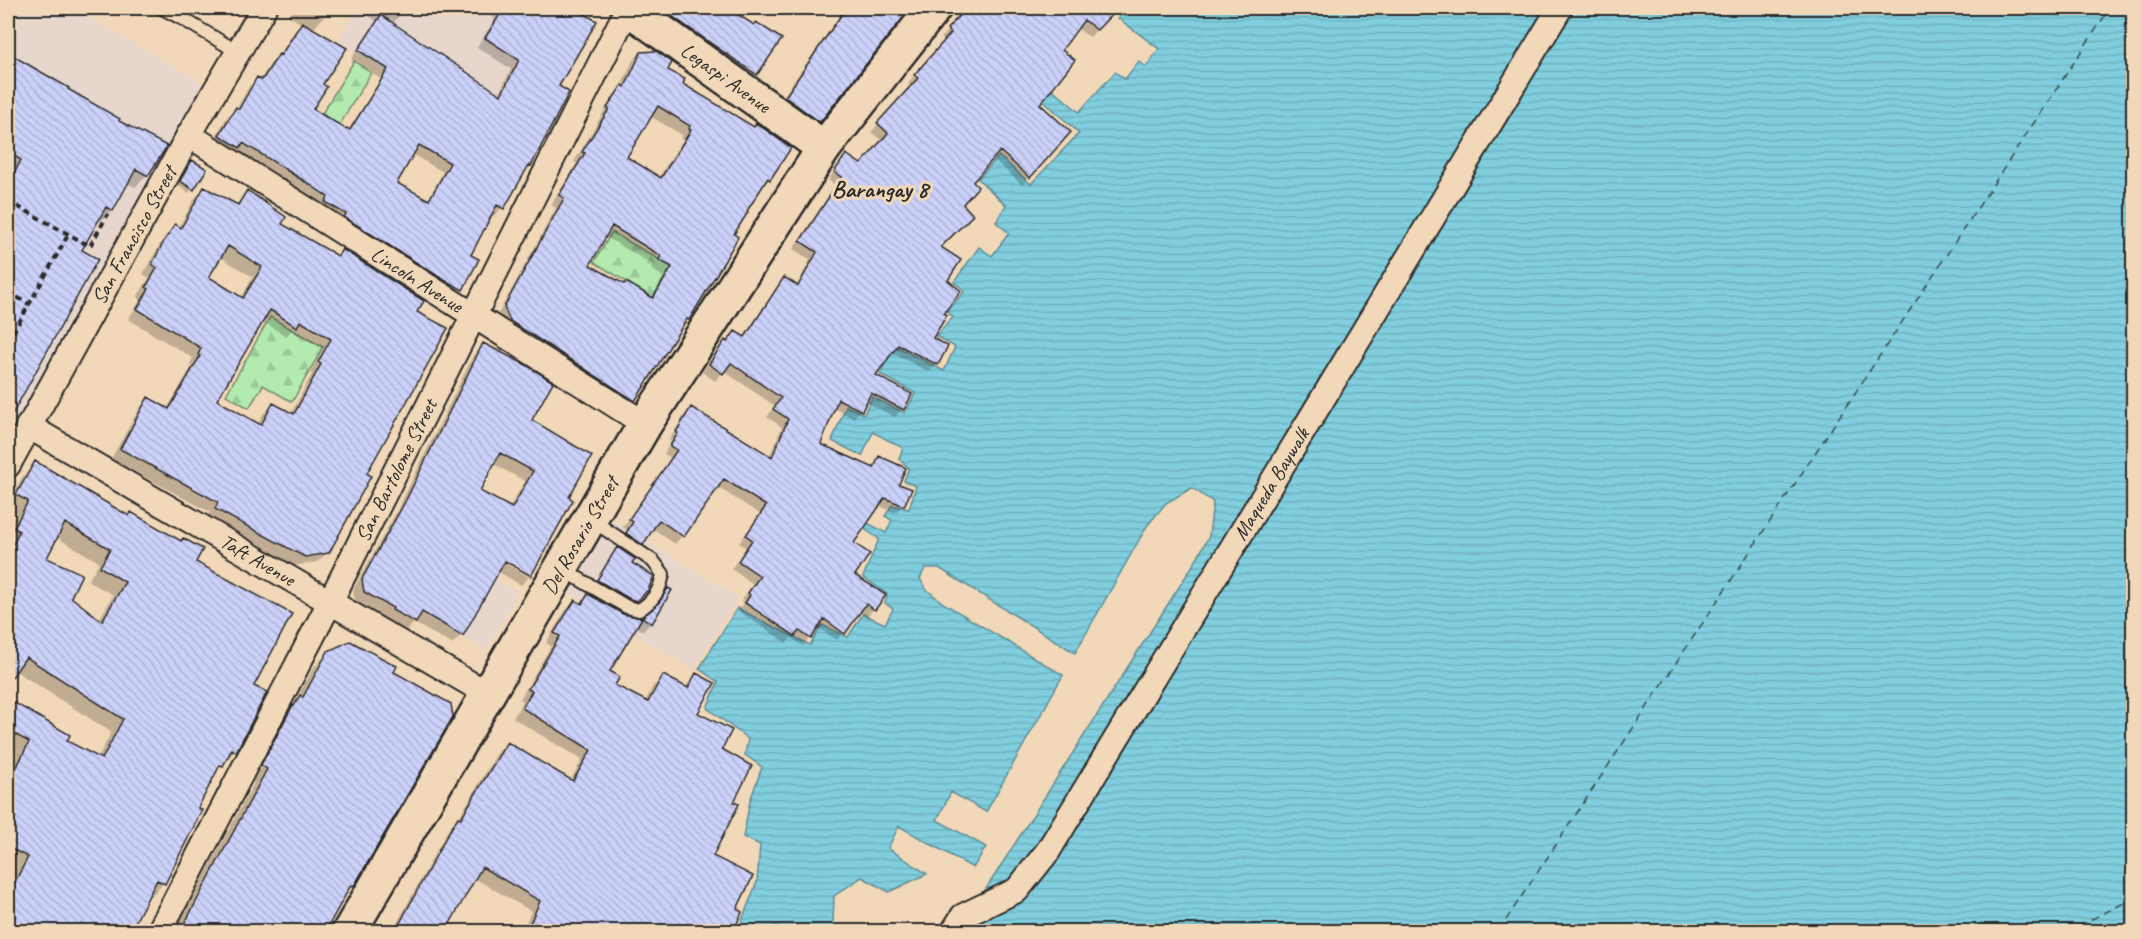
<svg xmlns="http://www.w3.org/2000/svg" width="2141" height="939" font-family="Caveat,sans-serif">
	<style>
		.built { fill: #e6d6cc }
		.forest { fill: url(#forest-firs); stroke: #6f8b6d; stroke-width: 1.5 }
		.water { fill: url(#water-rules); stroke: #5e8d96; stroke-width: 1.5 }
		.shadow { fill: #0003; fill-rule: evenodd }
		.lines { fill: none; stroke-linecap: round; stroke-linejoin: round }
		.ferry { stroke: #3c4c4f; stroke-width: 1.5; stroke-dasharray: 8 6; stroke-linecap: butt }
		.building { fill: url(#building-back-hatch); stroke: #2b2b2b; stroke-width: 1.5; fill-rule: evenodd }
		.lane-casing { stroke: #2b2b2b; stroke-width: 16 }
		.street-casing { stroke: #2b2b2b; stroke-width: 28 }
		.secondary-casing { stroke: #2b2b2b; stroke-width: 38 }
		.path { stroke: #2b2b2b; stroke-width: 4; stroke-dasharray: 6 4.5; stroke-linecap: butt }
		.lane { stroke: #f1d8b8; stroke-width: 12 }
		.street { stroke: #f1d8b8; stroke-width: 24 }
		.secondary { stroke: #f1d8b8; stroke-width: 33 }
		.labels { text-anchor: middle; dominant-baseline: central; stroke-width: 6; stroke-linejoin: round; paint-order: stroke }
		.street-label { font-size: 21px; fill: #2b2b2b; stroke: #f1d8b8 }
		.quarter-label { font-size: 24px; font-weight: bold; fill: #2b2b2b; stroke: #f1d8b8 }
	</style>
	<defs>
		<pattern id="forest-firs" width="22" height="20" patternUnits="userSpaceOnUse" patternTransform="scale(1.5)"><rect width="22" height="20" fill="#b3ebaf"/><path d="M5 1l3.5 6h-7zM16 11l3.5 6h-7z" fill="#9aca97"/></pattern>
		<pattern id="water-rules" width="6" height="5" patternUnits="userSpaceOnUse" patternTransform="scale(1.5)"><rect width="6" height="5" fill="#80cede"/><path d="M0 2.5h6" fill="none" stroke="#6fb1bf"/></pattern>
		<pattern id="building-back-hatch" width="6" height="6" patternUnits="userSpaceOnUse" patternTransform="scale(1.5)"><rect width="6" height="6" fill="#ccd1f9"/><path d="M-1 5l2 2M0 0l6 6M5-1l2 2" fill="none" stroke="#afb4d6"/></pattern>
	</defs>
	<rect width="100%" height="100%" fill="#f1d8b8"/>
	<filter id="ink" filterUnits="userSpaceOnUse"><feTurbulence type="fractalNoise" baseFrequency=".0167" numOctaves="2"/><feDisplacementMap in="SourceGraphic" scale="12" xChannelSelector="R" yChannelSelector="G"/><feConvolveMatrix kernelMatrix="1 2 1 2 8 2 1 2 1" color-interpolation-filters="sRGB"/></filter>
	<g filter="url(#ink)">
		<path class="built" d="M8,8H73L202,83L8,439Z
			M358,8H481L527,39L478,131L338,40Z
			M601,513L738,597L693,670L557,586Z
			M460,560L518,592L486,651L428,618Z"/>
		<path class="forest" d="M354,61L371,73L305,182L287,171Z
			M612,232L672,267L653,298L594,262Z
			M270,317L323,347L292,402L263,385L249,408L226,395Z"/>
		<path class="water" d="M1126,8H2133V931H959L1195,562L1209,536L1213,502L1192,488L1166,503L1147,526L1075,653L939,568H925L920,579L926,589L943,603L1063,675L986,812L951,792L937,820L986,847L973,868L899,826L888,848L927,874L889,892L862,877L834,896L833,924L828,931H789L775,925L772,931H754L740,925L757,882L760,845L743,837L750,801L762,767L745,755L748,739L707,708L718,682L699,669L737,608L810,645L822,625L848,637L863,614L885,624L893,609L885,603L887,594L863,577L879,539L847,517L849,513L886,533L892,520L885,516L892,505L909,509L916,486L904,481L909,468L899,459L903,448L873,432L862,456L832,441L846,406L864,414L872,397L905,413L915,393L880,374L895,346L944,371L955,347L936,336L953,317L947,311L965,291L954,282L979,247L992,256L1009,233L996,222L1006,205L978,179L999,156L1031,184L1079,133L1040,98L1050,87L1079,112L1115,72L1125,79L1139,61L1146,67L1159,49L1118,18Z"/>
		<path class="shadow" d="M294,8H330L313,30L321,85L311,109L348,130L381,79L351,59L377,21L356,8H405L392,25L498,95L511,69L477,47L495,19L478,8H571L595,22L557,86L530,166L521,175L502,208L494,216L491,214L469,255L462,289L453,297L211,144L227,117L236,109L249,87L258,79L260,80L270,64L279,56L294,32L302,24L289,16ZM412,154L443,172L427,201L395,183Z
			M671,8H715L726,14L756,74L748,82L662,23Z
			M845,8H909L819,121L809,132L775,108Z
			M967,8H1117L1090,37L1076,28L1060,50L1038,105L1029,177L1022,185L992,158L971,182L939,247L946,280L942,314L930,339L946,347L936,364L929,372L891,352L874,376L910,395L902,409L895,417L865,402L860,411L853,418L833,408L819,445L871,468L880,458L897,484L903,505L895,513L878,505L852,543L853,575L883,595L874,609L866,617L859,612L837,640L817,627L803,646L791,638L787,643L738,611L744,603L741,601L753,584L731,569L746,548L739,543L760,514L717,487L682,536L675,544L652,528L642,544L635,551L619,541L627,530L623,527L671,458L664,454L671,441L669,440L684,416L691,409L769,457L782,427L767,417L775,406L724,371L715,381L702,372L718,350L735,333L743,338L777,287L784,279L796,287L810,260L793,249L836,185L828,180L846,156L860,166L882,141L871,132L912,87L908,83L945,41L941,38Z
			M643,51L668,66L666,70L681,84L789,148L769,179L759,189L732,234L688,319L679,328L633,400L624,409L496,318L556,208L551,205L577,163L574,162L613,96L620,89L633,60ZM650,116L682,135L680,138L683,140L658,178L625,157ZM604,236L653,265L651,269L663,277L651,299L588,265Z
			M8,55L67,88L66,90L117,121L147,175L135,187L127,183L112,210L100,222L98,221L80,250L96,259L8,419Z
			M192,162L205,169L189,193L177,185Z
			M205,189L235,206L247,192L280,224L336,257L342,251L415,313L365,474L328,552L317,562L294,566L206,519L210,512L111,459L139,409L148,399L167,409L192,366L189,365L193,358L128,319L141,300L137,297L149,278L143,274L165,236L175,226L178,228L195,198ZM220,257L253,277L241,298L207,277ZM262,321L286,336L291,331L323,349L310,373L312,374L291,414L273,405L263,414L258,424L215,400Z
			M483,345L530,421L567,498L530,575L499,556L497,558L529,577L521,585L497,571L462,635L452,644L414,623L405,632L355,602L353,590L397,511L474,354ZM493,464L525,481L509,508L478,491Z
			M36,463L193,563L252,686L235,751L215,772L196,809L164,883L151,896L148,894L127,932H8V774L17,755L8,750V701L68,735L65,741L98,758L111,732L14,670L8,680V531L16,514L8,510V503L23,476ZM56,537L99,562L88,581L113,595L99,620L69,598L45,558Z
			M614,552L630,563L647,590L632,604L594,584Z
			M668,590L651,623L643,631L635,626L608,671L613,686L645,702L653,686L663,677L684,688L696,675V713L720,750L732,803L711,857L735,910L733,928L740,932H522L531,911L474,878L449,922L466,932H392L449,828L458,819L497,753L507,743L570,781L582,760L513,718L523,701L520,699L551,646L546,643L565,611L575,601L579,604L588,596L637,624L652,611L660,598Z
			M329,652L392,673L353,885L344,894L322,932H174L254,783L248,780L286,711L294,703L314,667Z"/>
		<g class="lines">
			<path class="ferry" d="M1498,932L2110,8
				M2066,932L2134,898"/>
		</g>
		<path class="building" d="M504,8H574L597,21L559,86L569,92L531,166L529,165L504,209L497,205L471,255L479,259L463,290L441,278L344,217L346,214L325,202L328,197L306,182L243,143L240,148L219,135L236,107L239,109L257,77L262,80L279,54L281,55L302,22L347,48L323,84L327,87L313,109L346,129L347,128L350,130L388,69L358,50L381,15L501,95L519,60L485,38ZM419,145L450,163L429,200L397,183Z
			M673,8H728L754,25L756,22L782,39L757,75L669,14Z
			M846,8H911L820,122L785,97Z
			M966,8H1118L1097,30L1084,20L1062,50L1075,60L1040,104L1071,132L1030,178L1000,151L973,182L978,187L963,204L973,215L941,247L961,260L948,280L961,291L944,313L947,315L933,338L948,346L938,365L898,345L876,375L912,394L904,410L871,393L862,411L838,399L821,444L874,468L879,456L906,468L899,484L912,489L904,506L885,498L854,543L870,554L855,575L886,595L875,610L866,604L845,634L824,619L811,639L799,631L795,636L745,603L750,595L748,593L760,576L738,561L752,540L746,535L766,506L724,479L684,537L659,520L643,545L626,533L633,522L629,519L677,450L670,446L678,433L676,432L691,407L772,457L788,419L773,409L781,398L731,363L723,374L709,364L725,340L727,342L735,331L745,337L784,277L798,286L817,252L800,241L842,177L834,172L846,154L861,164L888,133L877,123L918,78L914,75L951,33L947,29Z
			M656,51L672,62L668,70L685,79L683,84L754,127L756,123L791,148L770,180L768,178L747,211L748,212L734,234L738,237L724,262L689,320L687,319L635,401L510,321L504,307L564,198L559,195L585,153L582,152L609,109L607,108L622,85L625,87L641,52ZM658,106L690,126L689,129L691,130L661,178L627,157ZM612,226L661,256L659,260L672,267L653,298L626,282L624,284L590,265Z
			M8,53L69,88L68,89L120,119L119,121L167,146L148,176L136,169L113,211L106,207L82,250L98,259L8,422V185L21,160L8,152Z
			M192,160L207,169L194,190L180,181Z
			M204,187L238,205L247,190L286,217L282,224L338,256L342,249L424,301L417,312L448,328L367,473L371,476L329,553L305,557L215,509L218,502L120,449L148,397L169,409L200,356L198,355L201,348L137,309L149,289L146,287L157,268L152,264L163,243L175,224L181,228ZM228,246L262,267L243,298L209,277ZM270,310L297,327L300,321L331,339L318,362L321,364L294,414L273,403L261,425L217,400Z
			M483,343L528,366L553,382L532,420L592,456L569,497L573,500L531,576L505,561L463,636L422,612L416,623L392,610L393,608L364,592L362,579L406,500ZM500,453L533,471L512,508L480,491Z
			M35,461L129,516L131,512L181,541L183,538L203,549L196,562L292,614L254,686L267,692L236,752L232,749L223,766L220,765L198,808L202,810L165,884L157,880L130,932H23L8,923V895L28,857L8,847V785L29,742L8,730V699L70,735L67,741L102,759L123,719L26,657L8,683V556L19,531L14,528L28,501L16,495ZM65,523L110,549L100,567L125,582L102,621L71,597L82,574L47,558Z
			M617,547L635,559L632,563L654,576L648,590L637,601L630,599L597,580Z
			M668,588L672,590L652,624L642,617L658,604Z
			M588,594L623,614L642,618L610,671L620,677L615,685L648,702L663,675L688,688L696,673L715,683L698,713L732,730L722,749L752,766L734,802L739,804L713,856L753,876L737,909L742,912L733,932H526L540,901L482,867L445,932H395L446,837L458,817L461,818L507,742L573,781L591,750L522,708L532,691L528,689L560,636L554,633L575,600L582,604Z
			M350,641L397,666L394,672L451,704L453,717L354,886L351,885L325,932H180L267,769L261,765L293,705L294,706L300,695L303,697L328,651Z"/>
		<g class="lines">
			<defs>
				<path id="lane" d="M162,8L183,19
					M189,8L183,19L238,52
					M562,569L627,607L639,610C653,601 660,591 663,574L653,561L590,519"/>
				<g id="street">
					<path id="s1" d="M189,135L645,424"/>
					<path id="s2" d="M28,426L488,694"/>
					<path id="s3" d="M8,465L189,135L264,8"/>
					<path id="s4" d="M159,932L330,602L628,8"/>
					<path id="s5" d="M953,932L963,916L1017,890L1048,851L1560,8"/>
				</g>
				<g id="secondary">
					<path id="s6" d="M628,8L824,148"/>
					<path id="s7" d="M349,932L645,424L824,148L934,8"/>
				</g>
			</defs>
			<use href="#lane" class="lane-casing"/>
			<use href="#street" class="street-casing"/>
			<use href="#secondary" class="secondary-casing"/>
			<path class="path" d="M8,155L9,156L8,160
				M8,201L90,246L108,214
				M8,292L29,304
				M8,342L68,235"/>
			<use href="#lane" class="lane"/>
			<use href="#street" class="street"/>
			<use href="#secondary" class="secondary"/>
		</g>
	</g>
	<g class="labels">
		<g class="street-label">
			<text stroke="none"><textPath href="#s6" startOffset="120">Legaspi Avenue</textPath></text>
			<text stroke="none"><textPath href="#s3" startOffset="262">San Francisco Street</textPath></text>
			<text stroke="none"><textPath href="#s1" startOffset="270">Lincoln Avenue</textPath></text>
			<text stroke="none"><textPath href="#s4" startOffset="519">San Bartolome Street</textPath></text>
			<text stroke="none"><textPath href="#s5" startOffset="558">Maqueda Baywalk</textPath></text>
			<text stroke="none"><textPath href="#s7" startOffset="459">Del Rosario Street</textPath></text>
			<text stroke="none"><textPath href="#s2" startOffset="266">Taft Avenue</textPath></text>
		</g>
		<g class="quarter-label">
			<text x="880" y="189">Barangay 8</text>
		</g>
	</g>
	<rect width="2141" height="939" fill="none" stroke="#f1d8b8" stroke-width="30"/>
	<rect x="15" y="15" width="2111" height="909" fill="none" stroke="#2b2b2b" stroke-width="2" filter="url(#ink)"/>
</svg>
